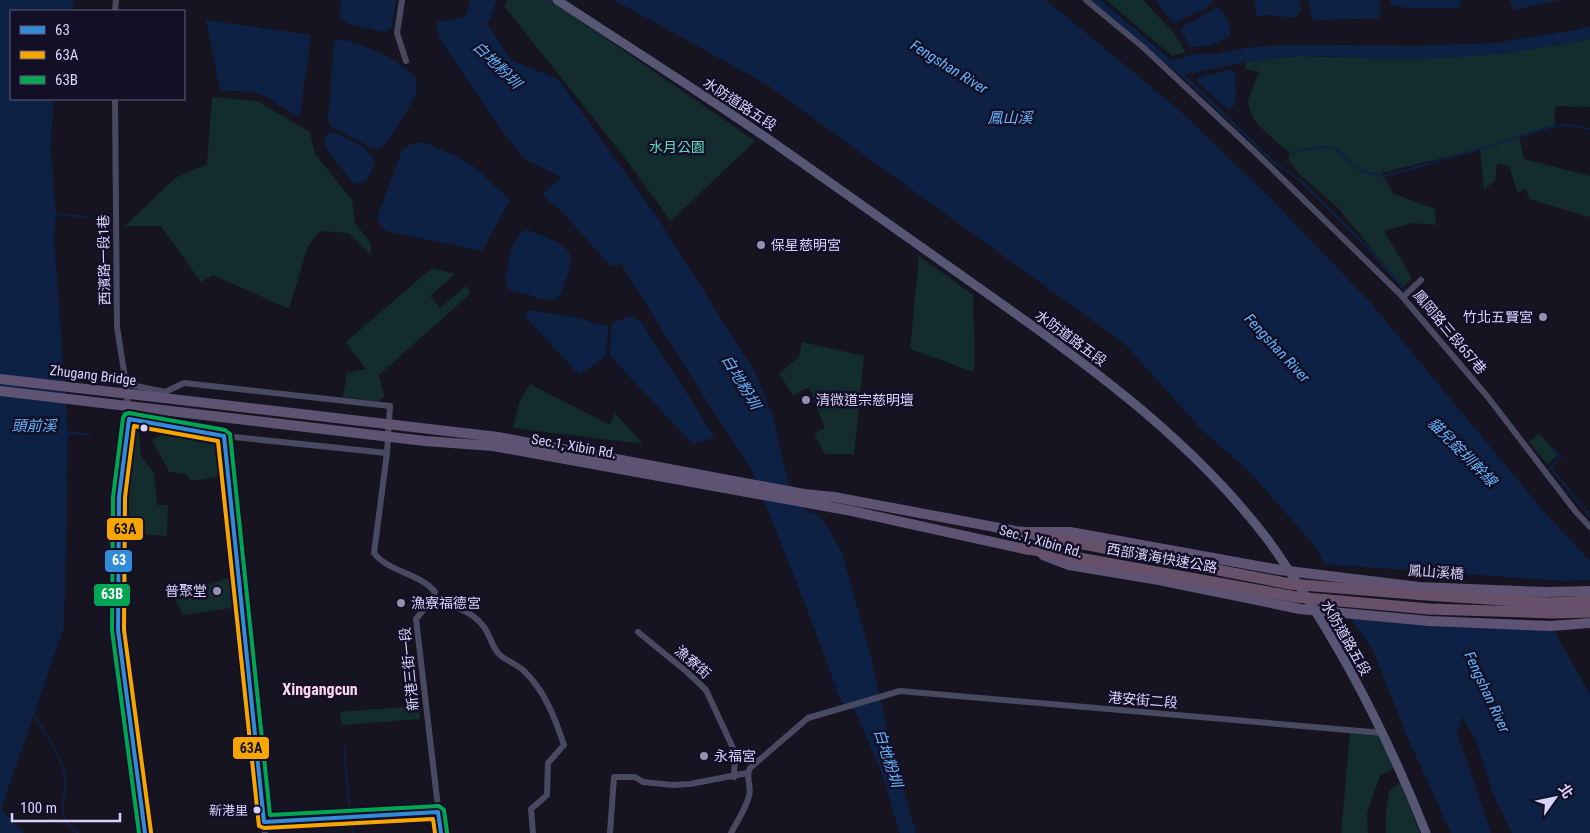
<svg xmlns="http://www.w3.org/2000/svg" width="1590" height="833" font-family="'Roboto Condensed','Noto Sans TC',sans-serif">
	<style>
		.green { fill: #132c2d }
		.water { fill: #0d2144 }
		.pier { fill: #161421 }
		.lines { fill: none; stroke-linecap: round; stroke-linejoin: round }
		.stream { stroke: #0d2144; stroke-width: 2 }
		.street { stroke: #4a4962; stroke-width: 6 }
		.secondary { stroke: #575674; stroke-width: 9 }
		.primary { stroke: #5e5373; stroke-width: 10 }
		.highway { stroke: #67516a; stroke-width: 11 }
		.bus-1-casing { stroke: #130f26; stroke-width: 8 }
		.bus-2-casing { stroke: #130f26; stroke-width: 8 }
		.bus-3-casing { stroke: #130f26; stroke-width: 8 }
		.bus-1 { stroke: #338bd7; stroke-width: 4 }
		.bus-2 { stroke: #f7a600; stroke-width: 4 }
		.bus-3 { stroke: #00a651; stroke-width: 4 }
		.poi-dot { fill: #9591b1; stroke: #130f26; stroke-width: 2 }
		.bus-dot { fill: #d9d4ff; stroke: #130f26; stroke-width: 2 }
		.labels { text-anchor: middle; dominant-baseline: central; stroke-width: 5; stroke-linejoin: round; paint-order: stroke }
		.bus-label { font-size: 13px; fill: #d9d4ff; stroke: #130f26; text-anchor: end }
		.street-label { font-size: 14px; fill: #d9d4ff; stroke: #130f26 }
		.park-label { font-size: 14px; fill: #5fe0c0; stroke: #130f26 }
		.poi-label { font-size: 14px; fill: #d9d4ff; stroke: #130f26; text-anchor: start }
		.water-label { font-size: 15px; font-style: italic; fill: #62b6ff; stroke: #130f26 }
		.quarter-label { font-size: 16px; font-weight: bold; fill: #ffd6f0; stroke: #130f26 }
		.line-badge { stroke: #130f26; stroke-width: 2 }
		.badge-label { font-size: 14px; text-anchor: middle; font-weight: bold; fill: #fff }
		.pale-badge-label { font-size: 14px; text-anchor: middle; font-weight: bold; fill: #111 }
	</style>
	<rect width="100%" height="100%" fill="#161421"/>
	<path class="green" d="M507,0H550L755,141L671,221L618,149L504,6Z
		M1106,0H1143L1173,32L1186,52L1172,56Z
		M1590,39V107L1555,106V125L1519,136L1524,159L1590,176V217L1529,199L1526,189L1517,192L1509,166L1497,163L1495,181L1484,189L1480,149L1381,173L1394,194L1435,209L1436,225L1412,223L1384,231L1412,278L1403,287L1338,208L1298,173L1289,160V152C1275,140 1248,122 1248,101C1248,99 1257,77 1259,72L1245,69L1246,61L1298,56L1397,59L1450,57L1513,52Z
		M212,97L257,101L310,132L315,154L352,200L355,223L371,243V255L349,233L320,231L308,246L289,309L213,275L201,282L161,226H125L175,178L207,164Z
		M919,256L973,295C973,321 976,347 974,372L910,349Z
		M432,268L455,274L430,296L440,308L466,286L471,293L379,375L384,396L379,402L343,397L347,373L366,369L346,342Z
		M802,342L864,356L854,454H825L814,434L825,428L809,387L793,395L779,374L799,357Z
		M530,384L610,425L615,413L643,444L513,428L520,400Z
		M134,432H139L141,457L154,472L157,505H168L167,536L123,533Z
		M1539,433L1558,456L1547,464L1529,442Z
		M161,435L219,441L225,476L190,481L187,474L169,472L152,440Z
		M235,575L238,607L183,615L169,588L194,582L211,584Z
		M419,706L420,719L342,725L340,712Z
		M1376,725L1395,767L1380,776L1367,813L1368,833H1341L1350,733H1365Z
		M1400,782L1420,833H1386V812L1389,791Z"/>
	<path class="water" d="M0,0H74L72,11H11V99H53L51,152L56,214L54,240L68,433L64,627L1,809L24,833H0Z
		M342,0H396L392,27L384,32L349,24L341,18L339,9Z
		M471,0H497L488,24L512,61L558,79L659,220L756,374L773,417L788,483L795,489L805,511L819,515L841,550L871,657L889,739L916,833H900L882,774L856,712L841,701L806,606L751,468L715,414L621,264L611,266L561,211L542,195L562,177L524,159L498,125L439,38L437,22L465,17Z
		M614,0H1046L1179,110L1269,197L1370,302L1546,514L1590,561V586L1584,581H1531L1560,641L1590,695V833H1512L1493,794L1475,738L1462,717L1457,733L1491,833H1451L1407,736L1373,650L1355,625L1316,547L1248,470L1202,430L1125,344L766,84Z
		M1091,0H1101L1171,60L1198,54H1216L1244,48L1267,46L1300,45L1417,46L1493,43L1581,29L1590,26V39C1527,52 1462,59 1397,59C1364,59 1330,55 1298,56C1259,58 1222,67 1185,75L1274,161L1302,181L1301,182L1273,163L1181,76Z
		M1155,0H1215L1204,9L1174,24Z
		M1254,0H1299L1301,10L1296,18L1267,15L1257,17Z
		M1309,0H1379L1381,9L1379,18L1314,20L1311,15Z
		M1390,0H1460L1461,8H1407L1391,5Z
		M1510,0H1561L1513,10Z
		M1218,7L1230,24V36L1210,46L1190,47L1180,28Z
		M206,20L311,35L300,116C285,111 279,104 266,97C252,90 235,91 220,90Z
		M340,39C358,42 406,61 415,78C418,85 417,90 415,97L385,146L377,149L370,147L332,127L328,121L334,42Z
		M1229,70L1233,71L1235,74C1235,85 1240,105 1229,110L1198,83L1197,80L1199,77Z
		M334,132C349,140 371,147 375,164L366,181L358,184L352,182L325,147V139L329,133Z
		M423,142L458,157L473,166L510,200L482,251L386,231L380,224L377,218L402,150L413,143Z
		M526,230C538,234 569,243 571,258C572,266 563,287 561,295L553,300L538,298L508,289L505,279L513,244L519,235Z
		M528,310L579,318L608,327L606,356L579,375L525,316Z
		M631,316L641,322L714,436L710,439L693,444L610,356L612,323Z"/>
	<path class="pier" d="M1321,564L1565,581L1590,580V589L1583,583H1535L1557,628L1348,617Z"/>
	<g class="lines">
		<path class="stream" d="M1291,153L1318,147L1335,148C1352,165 1360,174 1386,176L1507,141L1550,127L1566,125L1590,129
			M1300,180L1366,246L1413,299
			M56,214L87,217
			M68,433L89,434
			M1552,447L1561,458L1550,467L1590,516
			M34,715C45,733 59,752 64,773C70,797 50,815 78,833
			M344,748L350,812
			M352,824L353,833"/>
		<path class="street" d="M402,0L397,33L406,61
			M1086,0L1144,48L1255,152L1400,294L1487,396L1576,512L1590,527
			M115,11L116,0
			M115,99L117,327L126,384L129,419L119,497L118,630L145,833
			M1403,297L1421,280
			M126,384L165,392L184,383L390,406L387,453L224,436L129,419
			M224,436L265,833
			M387,453L374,553C388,572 420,573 435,592L430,602L416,619L441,833
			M430,602C450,605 471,609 484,627C490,635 492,647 499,654C506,661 517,664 524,671C545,691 555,718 564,745L548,763L547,795L531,809L533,833
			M638,632L687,672L706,690L733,748L735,756L734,777
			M610,833L614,777H635L643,782L673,785L690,784L747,773
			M731,833C737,821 746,809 749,796C752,786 745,777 750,768L808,718L900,691L1383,733"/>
		<path class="secondary" d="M557,0C630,48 703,94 774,143C833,184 892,226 951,268C1064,348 1183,428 1268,540C1279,555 1289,571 1299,586C1350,663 1392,747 1426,833"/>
		<path class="primary" d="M0,379L498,437L804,494L834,497L1021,532H1070L1280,570L1419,587L1546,592L1590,591
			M0,391L425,441L493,446L852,511L1029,550
			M1043,555L1069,565L1159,580L1300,609L1429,621L1551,626L1590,623"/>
		<path class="highway" d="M1021,532L1290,584L1426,595L1549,603L1590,601
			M1023,548L1296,597L1429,609L1554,613L1590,612"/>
		<defs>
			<path id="bus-1" d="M145,833L118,630L119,497L129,419L224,436L264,822L438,812L441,833"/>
			<path id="bus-2" d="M151,832L124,630L125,497L134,426L218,441L259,826L264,828L433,819L435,833"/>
			<path id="bus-3" d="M139,833L112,630L113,497L123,418L125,414L129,413L225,430L230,434L270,815L439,806L444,810L447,832"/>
		</defs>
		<use href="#bus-1" class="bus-1-casing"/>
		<use href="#bus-2" class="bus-2-casing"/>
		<use href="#bus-3" class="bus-3-casing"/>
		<use href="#bus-1" class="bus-1"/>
		<use href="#bus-2" class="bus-2"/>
		<use href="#bus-3" class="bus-3"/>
	</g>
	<g class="poi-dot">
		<circle cx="761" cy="245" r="5"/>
		<circle cx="1543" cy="317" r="5"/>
		<circle cx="806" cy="400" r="5"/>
		<circle cx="217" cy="591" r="5"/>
		<circle cx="401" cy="603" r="5"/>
		<circle cx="704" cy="756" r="5"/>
	</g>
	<g class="bus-dot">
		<circle cx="144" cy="428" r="4.5"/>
		<circle cx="257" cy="810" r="4.5"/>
	</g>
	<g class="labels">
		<g class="bus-label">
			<text x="248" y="810">新港里</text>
		</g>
		<g class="street-label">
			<text transform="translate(740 104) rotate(33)">水防道路五段</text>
			<text transform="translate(104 260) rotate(-91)">西濱路一段1巷</text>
			<text transform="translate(1450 332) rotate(50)">鳳岡路三段657巷</text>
			<text transform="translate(1071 338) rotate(36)">水防道路五段</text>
			<text transform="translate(93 375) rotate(7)">Zhugang Bridge</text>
			<text transform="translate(574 446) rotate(10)">Sec.1, Xibin Rd.</text>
			<text transform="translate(1041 541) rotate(16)">Sec.1, Xibin Rd.</text>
			<text transform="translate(1162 558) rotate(10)">西部濱海快速公路</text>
			<text transform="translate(1436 572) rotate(4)">鳳山溪橋</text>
			<text transform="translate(1346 638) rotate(60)">水防道路五段</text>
			<text transform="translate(693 662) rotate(41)">漁寮街</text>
			<text transform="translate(409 669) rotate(-96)">新港三街一段</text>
			<text transform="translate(1143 700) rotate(5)">港安街二段</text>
		</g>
		<g class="park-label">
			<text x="677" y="147">水月公園</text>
		</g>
		<g class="poi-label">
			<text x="771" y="245">保星慈明宮</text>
			<text x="1533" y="317" text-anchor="end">竹北五賢宮</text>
			<text x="816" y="400">清微道宗慈明壇</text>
			<text x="207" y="591" text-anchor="end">普聚堂</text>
			<text x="411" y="603">漁寮福德宮</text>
			<text x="714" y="756">永福宮</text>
		</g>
		<g class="water-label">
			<text transform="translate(497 65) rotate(44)">白地粉圳</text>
			<text transform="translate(949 67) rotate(32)">Fengshan River</text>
			<text x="1010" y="118">鳳山溪</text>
			<text transform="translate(1277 348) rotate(47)">Fengshan River</text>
			<text transform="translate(741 382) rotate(59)">白地粉圳</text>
			<text x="34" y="426">頭前溪</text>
			<text transform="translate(1462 452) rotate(45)">貓兒錠圳幹線</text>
			<text transform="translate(1487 692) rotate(65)">Fengshan River</text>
			<text transform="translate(888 758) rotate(72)">白地粉圳</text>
		</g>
		<g class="quarter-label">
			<text x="320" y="689">Xingangcun</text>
		</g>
	</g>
	<g class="line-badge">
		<rect x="106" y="517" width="38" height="24" rx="5" fill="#f7a600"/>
		<rect x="104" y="549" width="29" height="24" rx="5" fill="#338bd7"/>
		<rect x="93" y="583" width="38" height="24" rx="5" fill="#00a651"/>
		<rect x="232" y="736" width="38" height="24" rx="5" fill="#f7a600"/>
	</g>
	<g class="badge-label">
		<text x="119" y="565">63</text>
		<text x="112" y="599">63B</text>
	</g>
	<g class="pale-badge-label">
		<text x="125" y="534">63A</text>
		<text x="251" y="753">63A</text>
	</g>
	<rect x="10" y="10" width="175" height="90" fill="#130f26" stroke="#625e7d"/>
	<rect x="20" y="26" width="25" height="8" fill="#338bd7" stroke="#625e7d"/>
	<text x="55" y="35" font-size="15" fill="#d9d4ff">63</text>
	<rect x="20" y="51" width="25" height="8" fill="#f7a600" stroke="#625e7d"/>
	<text x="55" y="60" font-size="15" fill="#d9d4ff">63A</text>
	<rect x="20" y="76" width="25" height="8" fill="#00a651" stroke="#625e7d"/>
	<text x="55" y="85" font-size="15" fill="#d9d4ff">63B</text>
	<g transform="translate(1555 798) rotate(57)" stroke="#130f26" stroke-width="4" paint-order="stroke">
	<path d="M0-4L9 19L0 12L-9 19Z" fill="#d9d4ff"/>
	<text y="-8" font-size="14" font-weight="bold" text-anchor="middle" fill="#d9d4ff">北</text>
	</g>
	<path d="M12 813v8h108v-8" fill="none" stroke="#d9d4ff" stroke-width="2.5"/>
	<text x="20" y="813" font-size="15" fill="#d9d4ff" stroke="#130f26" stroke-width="4" paint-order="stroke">100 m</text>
</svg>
